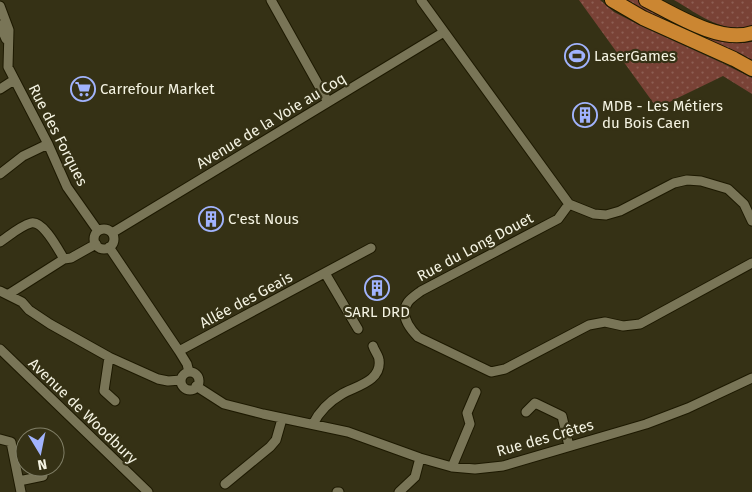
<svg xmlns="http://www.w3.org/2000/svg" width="752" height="492" font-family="'Fira Sans',sans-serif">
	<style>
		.grass { fill: url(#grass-dots) }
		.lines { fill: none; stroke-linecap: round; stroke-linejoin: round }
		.minor-casing { stroke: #1d1900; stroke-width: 11 }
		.highway-casing { stroke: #1d1900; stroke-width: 16 }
		.minor { stroke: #797557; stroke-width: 9 }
		.highway { stroke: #cb8632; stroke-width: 14 }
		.labels { text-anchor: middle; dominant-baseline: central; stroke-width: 4.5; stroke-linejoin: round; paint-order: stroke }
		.poi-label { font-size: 15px; fill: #f4f3e2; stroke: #353115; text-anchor: start }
		.street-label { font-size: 15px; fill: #f4f3e2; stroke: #353115 }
	</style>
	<defs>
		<pattern id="grass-dots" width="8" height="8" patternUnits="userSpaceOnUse" patternTransform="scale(1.25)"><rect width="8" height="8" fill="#794236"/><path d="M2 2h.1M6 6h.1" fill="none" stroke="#8d5e53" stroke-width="1.8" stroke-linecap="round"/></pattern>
	</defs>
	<rect width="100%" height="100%" fill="#353115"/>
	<path class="grass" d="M579,0H600L614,12L643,27L722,63L752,78V94L723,76L657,108Z
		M621,0H639L730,43L752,42V61L643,12Z
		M674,0H752V25C725,36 697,13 674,0Z"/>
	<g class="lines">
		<defs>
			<path id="minor" d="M271,0L328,102
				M421,0L569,204
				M0,6L9,30L8,67L48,144L67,187L98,231
				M0,25L6,39
				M0,89L14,80
				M0,174L23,156L48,144
				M569,204L558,219L421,291C417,294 411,298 408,302C399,315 409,328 418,337L491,372L505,369L589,325L605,322L623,326L640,324L752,263
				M569,204L594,214L606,215L620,211L674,183L687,180L701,181L728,189L744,204L752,221
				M94 239a10 10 0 1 1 20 0a10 10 0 1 1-20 0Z
				M112,233L444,32
				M0,242C9,236 20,226 31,223C43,220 58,249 64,259
				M109,247L179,351L187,364L189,372
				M325,273L358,329
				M0,291L22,302L29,310L50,324L109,357L158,379L168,381L181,380
				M9,294L64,259L71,258L96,244
				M0,349L148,492
				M179,351L371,248
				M109,357L104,391L115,401
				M181 381a9 9 0 1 1 18 0a9 9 0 1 1-18 0Z
				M196,386L224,404L263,414L348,432L420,458L452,467L475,469L503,466L646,424L688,408L752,378
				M526,412L535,403L562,416L569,446
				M313,424C319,412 330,401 342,394C356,386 382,381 379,360C379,356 374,350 373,346
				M0,439L11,442L21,492
				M452,467L470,424L467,413L476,392
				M19,481L43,476
				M225,484L270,447L276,440L282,419
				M337,492H339
				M399,492L415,477L420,458"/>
			<path id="highway" d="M612,0L643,18L734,59L752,69
				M646,0C674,14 720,44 752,33"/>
		</defs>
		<use href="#minor" class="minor-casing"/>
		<use href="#highway" class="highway-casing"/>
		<use href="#minor" class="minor"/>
		<use href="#highway" class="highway"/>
	</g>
	<defs>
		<symbol id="stadium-ring" viewBox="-11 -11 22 22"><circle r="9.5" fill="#353115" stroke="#a1b3fd" stroke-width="1.5"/><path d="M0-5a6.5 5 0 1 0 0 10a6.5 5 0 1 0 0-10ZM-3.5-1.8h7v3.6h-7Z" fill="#a1b3fd"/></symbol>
		<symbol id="supermarket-ring" viewBox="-11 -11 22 22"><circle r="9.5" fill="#353115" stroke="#a1b3fd" stroke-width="1.5"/><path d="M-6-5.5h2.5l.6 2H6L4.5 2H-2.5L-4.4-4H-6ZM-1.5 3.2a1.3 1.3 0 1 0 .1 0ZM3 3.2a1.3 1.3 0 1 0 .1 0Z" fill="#a1b3fd"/></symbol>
		<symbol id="building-ring" viewBox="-11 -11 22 22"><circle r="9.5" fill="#353115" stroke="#a1b3fd" stroke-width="1.5"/><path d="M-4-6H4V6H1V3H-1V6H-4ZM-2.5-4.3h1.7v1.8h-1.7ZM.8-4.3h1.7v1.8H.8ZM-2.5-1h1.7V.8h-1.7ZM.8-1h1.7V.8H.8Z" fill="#a1b3fd"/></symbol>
	</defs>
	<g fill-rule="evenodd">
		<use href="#stadium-ring" x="563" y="42" width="28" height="28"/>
		<use href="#supermarket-ring" x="69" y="75" width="28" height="28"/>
		<use href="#building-ring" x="571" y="101" width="28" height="28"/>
		<use href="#building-ring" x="197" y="205" width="28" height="28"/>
		<use href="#building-ring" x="363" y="274" width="28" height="28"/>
	</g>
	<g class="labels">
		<g class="poi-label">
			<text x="594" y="56">LaserGames</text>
			<text x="100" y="89">Carrefour Market</text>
			<text x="602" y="106">MDB - Les Métiers<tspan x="602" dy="17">du Bois Caen</tspan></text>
			<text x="228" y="219">C'est Nous</text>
			<text x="377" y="312" text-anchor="middle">SARL DRD</text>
		</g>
		<g class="street-label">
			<text transform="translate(271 121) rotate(-31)">Avenue de la Voie au Coq</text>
			<text transform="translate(58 135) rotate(63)">Rue des Forques</text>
			<text transform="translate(475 247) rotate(-28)">Rue du Long Douet</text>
			<text transform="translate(246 300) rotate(-28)">Allée des Geais</text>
			<text transform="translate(83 411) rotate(44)">Avenue de Woodbury</text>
			<text transform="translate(545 438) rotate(-16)">Rue des Crêtes</text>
		</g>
	</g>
	<g transform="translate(40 452) rotate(170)"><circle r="24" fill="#353115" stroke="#817f67"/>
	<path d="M0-4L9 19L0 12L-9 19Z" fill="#a1b3fd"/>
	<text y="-8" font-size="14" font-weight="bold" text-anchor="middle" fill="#f4f3e2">N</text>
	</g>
</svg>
